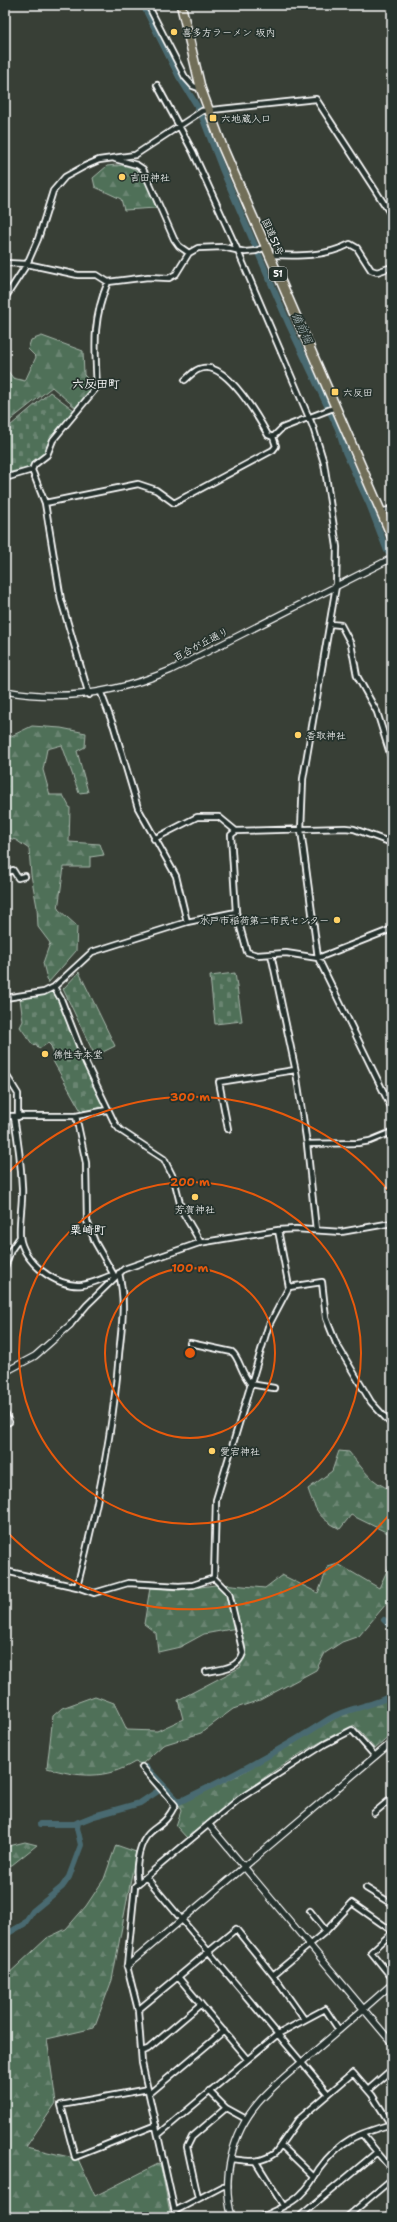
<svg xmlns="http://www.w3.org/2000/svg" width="397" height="2222" font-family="'Shantell Sans','Klee One',sans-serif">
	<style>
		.forest { fill: url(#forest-firs); stroke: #a8b8ac }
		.cemetery { fill: url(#cemetery-stones); stroke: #a8b8ac }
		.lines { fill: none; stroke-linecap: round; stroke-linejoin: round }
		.canal { stroke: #4a6b71; stroke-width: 6 }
		.minor-casing { stroke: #fff; stroke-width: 8 }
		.tertiary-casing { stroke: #fff; stroke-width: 8 }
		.trunk-casing { stroke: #fff; stroke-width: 11 }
		.minor { stroke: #26332d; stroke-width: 4.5 }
		.tertiary { stroke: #26332d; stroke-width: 5.5 }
		.trunk { stroke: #716e59; stroke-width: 8 }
		.ring { fill: none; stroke: #e8590c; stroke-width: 2 }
		.poi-dot { fill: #ffd166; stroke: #26332d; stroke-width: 1.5 }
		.labels { text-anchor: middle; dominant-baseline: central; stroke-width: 3.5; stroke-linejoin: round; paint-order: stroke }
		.shield { fill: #26332d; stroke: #bec2c0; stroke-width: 1 }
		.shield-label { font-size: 9px; font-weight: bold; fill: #fff }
		.poi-label { font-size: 10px; fill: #fff; stroke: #26332d; text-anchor: start }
		.street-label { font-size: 10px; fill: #fff; stroke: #26332d }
		.water-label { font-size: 11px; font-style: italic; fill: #aebcbf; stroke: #26332d }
		.quarter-label { font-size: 12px; font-weight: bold; fill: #fff; stroke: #26332d }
		.centre { fill: #e8590c; stroke: #26332d; stroke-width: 2 }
		.ring-label { font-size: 12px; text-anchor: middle; font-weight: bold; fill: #e8590c; stroke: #26332d; stroke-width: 3.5; stroke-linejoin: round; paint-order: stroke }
	</style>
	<defs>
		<pattern id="forest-firs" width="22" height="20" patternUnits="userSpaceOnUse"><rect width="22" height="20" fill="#507059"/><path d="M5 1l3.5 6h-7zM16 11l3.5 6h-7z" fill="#6a8572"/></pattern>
		<pattern id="cemetery-stones" width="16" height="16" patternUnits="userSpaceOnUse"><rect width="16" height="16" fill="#507059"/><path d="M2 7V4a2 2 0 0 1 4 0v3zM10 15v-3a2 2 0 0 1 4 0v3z" fill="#6a8572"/></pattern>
	</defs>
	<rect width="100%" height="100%" fill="#383f36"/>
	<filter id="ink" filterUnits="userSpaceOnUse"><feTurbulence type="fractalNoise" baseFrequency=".025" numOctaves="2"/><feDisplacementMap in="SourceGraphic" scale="8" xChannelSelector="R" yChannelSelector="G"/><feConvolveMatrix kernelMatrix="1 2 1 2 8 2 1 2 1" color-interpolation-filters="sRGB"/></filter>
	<g filter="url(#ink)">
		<path class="forest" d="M116,165C146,166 147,184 156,208L124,210L121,199L95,187L93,178L107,166Z
			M42,336L83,351L84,375L94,385L77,409L52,387L8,422L5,429V367L13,378L25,381L36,357L28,349L31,340Z
			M32,726L61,728L86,733L85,747L77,751L88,792L79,793L62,745L47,749L43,770L50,795H63L70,808L69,842L100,844L104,855L90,857V867H64L58,909L77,926L76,951L48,983L43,963L50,943L38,927L37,907L31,875L29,849L16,840L5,837V739Z
			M339,1451L349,1452C363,1469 370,1482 392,1490V1535L351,1515L340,1529C319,1518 316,1512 308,1489L332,1471Z
			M392,1560V1597L359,1636L342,1642L325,1653L316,1670L260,1700L233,1709L201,1733L163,1745L142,1764L135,1762C105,1780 79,1777 47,1768L53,1716L62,1708L95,1696L114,1703L127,1730L157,1731L183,1719L178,1700L241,1667L237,1628L204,1634L180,1647L158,1652L156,1633L144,1624L150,1588L179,1590L222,1584L265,1588L282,1575L318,1593L328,1567L338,1564L379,1588Z
			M392,1697V1734L375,1749L354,1725C293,1753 238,1795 187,1838L176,1826L181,1811L179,1804L238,1775L337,1717Z
			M25,1842L37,1845L12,1865L5,1866V1847Z
			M116,1845L136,1852L112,1980L94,2028L47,2039L56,2103L26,2147L78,2159L95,2196L160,2163L171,2217H5V1977L47,1938L66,1929L86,1906L104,1879Z"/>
		<path class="cemetery" d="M50,392L74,410L50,440L45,453L30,468L5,473V438L10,426Z
			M79,972L115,1046L95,1056L63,989Z
			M235,973L242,1021L215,1024L210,976Z
			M53,992L60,1005L104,1108L81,1111L53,1061L55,1057L51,1046L48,1043L39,1049L36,1044L33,1045L20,1027L23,1021L20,999Z"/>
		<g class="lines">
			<path class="canal" d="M143,5L179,77L199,109
				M201,114L222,169L289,325L338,429L345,452L369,504L387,551
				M384,1620L392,1628
				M146,1767L179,1802C231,1777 281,1750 329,1719C348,1707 373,1707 392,1695
				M40,1824H74L94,1816L140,1803L158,1791
				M5,1935L24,1924L33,1911L62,1887L69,1877L81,1845L77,1828L78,1822"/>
			<defs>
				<path id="minor" d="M148,5L185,77L193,86L201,89
					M157,85L193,152L237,249L313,427L324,463L337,547L336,586L303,779L301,830L318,958L392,1109
					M115,159L137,165L143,169L174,239L179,246L189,253
					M270,255C298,256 325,257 350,244L357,248L371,270L377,272L392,267
					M5,263L27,264L78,275H97L108,282L148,277L169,278L176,274L189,253L198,248L223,247L245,252L256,251L266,247
					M5,298L27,264L38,239L53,191L65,177L85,166L99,160L135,155L202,111L316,99L392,216
					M185,380C191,375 195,369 203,368C227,363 258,417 268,435L273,437
					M5,478L32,470
					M45,503L138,484L156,490L174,503L273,450L276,446L273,437L282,428L336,407
					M381,512L392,509
					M331,624L341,625L351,644L357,676L377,712L392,760
					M101,693L114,727L138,808L176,876L187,922
					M89,695L61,600L45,503L32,470L34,465L47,455L53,440L97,387C95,347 92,320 108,282
					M154,839L197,817H219L236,831
					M392,843L354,829L345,828L236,831L231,835L236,912L247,952L257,955L286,953L318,958L392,929
					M5,873L13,870L18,878L25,876
					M271,954L296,1072L307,1144L316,1230
					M54,987L61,999L86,1063L115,1124L120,1130L164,1159L174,1179L182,1211L201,1243
					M5,998L44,992L54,987L92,952L187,922L236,912
					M5,1073L18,1094V1117
					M5,1116H76L107,1110
					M76,1116L86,1163L87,1221L95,1242L115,1277
					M14,1117C18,1140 21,1164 22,1187C23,1203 19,1219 20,1236C22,1261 56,1288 82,1285C92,1284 103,1278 113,1275
					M228,1129L219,1082L295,1070
					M307,1144L358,1143L370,1141L392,1132
					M5,1267L11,1250L20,1237
					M289,1287L322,1282L326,1318L336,1343L371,1402L392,1425
					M70,1325L87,1305L124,1269L199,1243L278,1230L296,1229L341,1232L392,1223
					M190,1343L232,1352C239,1357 241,1373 250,1383
					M250,1384L274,1388
					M5,1413L9,1422L5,1424
					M5,1571L77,1587L94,1593L128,1583L179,1586L193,1585L214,1578
					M77,1587C97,1510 113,1433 119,1354C122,1323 126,1304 119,1273
					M206,1672C221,1669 238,1669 243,1653L229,1593L214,1578L216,1500L268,1327L289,1287L278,1230
					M374,1813L392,1798
					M146,1877L328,2094
					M138,1883C135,1870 138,1848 146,1837C151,1829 161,1826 167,1818C170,1814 173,1809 175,1805L142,1767
					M366,1888L392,1904
					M310,1911L326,1931
					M392,1933L371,1952L392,1978
					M273,1975L326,1931L352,1903L392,1931
					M178,1977L247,2059
					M138,2010L236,1929L273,1975L304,2019
					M142,2051L148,2049L201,2004
					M148,2089L61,2105L75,2157L156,2125
					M368,2090L392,2069
					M209,2091L226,2108L246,2119
					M149,2094L224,2031
					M362,2134L392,2170
					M158,2135L278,2034L325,2009L339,2030
					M281,2145L314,2177
					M231,2159C248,2161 260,2164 275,2153L298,2120L353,2073L372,2095L391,2125
					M256,2162L283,2205
					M198,2198L187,2147L192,2137L226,2108
					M175,2211L223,2186H228
					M176,2217L142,2063L138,2010L127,1966L135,1886L239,1799L325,1744L352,1730L375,1756
					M261,2217C275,2210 293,2204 303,2192C310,2186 314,2177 319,2169C341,2139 357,2134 392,2124
					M299,2217L377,2152
					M347,2217L392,2179"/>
				<path id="tertiary" d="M5,691C63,702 117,693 171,670L392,558
					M5,1372L35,1356L70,1325
					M209,1825L392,2043
					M127,1966L392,1742
					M232,2217C221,2179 232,2133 258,2103C275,2083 297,2067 316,2050C342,2028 367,2006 392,1984"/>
				<path id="trunk" d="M181,5L201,89L223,148L392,537"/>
			</defs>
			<use href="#minor" class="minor-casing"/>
			<use href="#tertiary" class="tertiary-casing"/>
			<use href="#trunk" class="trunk-casing"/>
			<use href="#minor" class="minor"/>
			<use href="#tertiary" class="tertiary"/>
			<use href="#trunk" class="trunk"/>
		</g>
	</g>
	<g class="ring">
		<circle cx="190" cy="1353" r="85"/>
		<circle cx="190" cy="1353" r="171"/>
		<path d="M392 1511A256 256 0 0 1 6 1531M6 1175A256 256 0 0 1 392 1195"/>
	</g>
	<g class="poi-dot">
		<circle cx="174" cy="32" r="4"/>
		<rect x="209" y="114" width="8" height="8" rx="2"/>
		<circle cx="122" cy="177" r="4"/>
		<rect x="331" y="388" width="8" height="8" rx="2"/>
		<circle cx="298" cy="735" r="4"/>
		<circle cx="337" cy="920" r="4"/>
		<circle cx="45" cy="1054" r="4"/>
		<circle cx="195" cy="1197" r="4"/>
		<circle cx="212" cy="1451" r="4"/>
	</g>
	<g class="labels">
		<rect class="shield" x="269" y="267" width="18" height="14" rx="3"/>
		<g class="shield-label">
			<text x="278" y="274">51</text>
		</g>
		<g class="poi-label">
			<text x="182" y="32">喜多方ラーメン 坂内</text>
			<text x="221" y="118">六地蔵入口</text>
			<text x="130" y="177">吉田神社</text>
			<text x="343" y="392">六反田</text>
			<text x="306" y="735">香取神社</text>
			<text x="329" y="920" text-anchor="end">水戸市稲荷第二市民センター</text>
			<text x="53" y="1054">佛性寺本堂</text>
			<text x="195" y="1209" text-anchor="middle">芳賀神社</text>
			<text x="220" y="1451">愛宕神社</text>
		</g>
		<g class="street-label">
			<text transform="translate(273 237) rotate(66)">国道51号</text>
			<text transform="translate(201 644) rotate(-27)">百合が丘通り</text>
		</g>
		<g class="water-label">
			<text transform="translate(302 328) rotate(65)">備前堀</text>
		</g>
		<g class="quarter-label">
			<text x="96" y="384">六反田町</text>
			<text x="88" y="1230">栗崎町</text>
		</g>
	</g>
	<circle cx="190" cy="1353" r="6" class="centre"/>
	<g class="ring-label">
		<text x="190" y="1101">300 m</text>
		<text x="190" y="1186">200 m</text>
		<text x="190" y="1272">100 m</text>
	</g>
	<rect width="397" height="2222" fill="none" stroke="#26332d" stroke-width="20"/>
	<rect x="10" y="10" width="377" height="2202" fill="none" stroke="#fff" stroke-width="1.5" filter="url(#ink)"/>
</svg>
